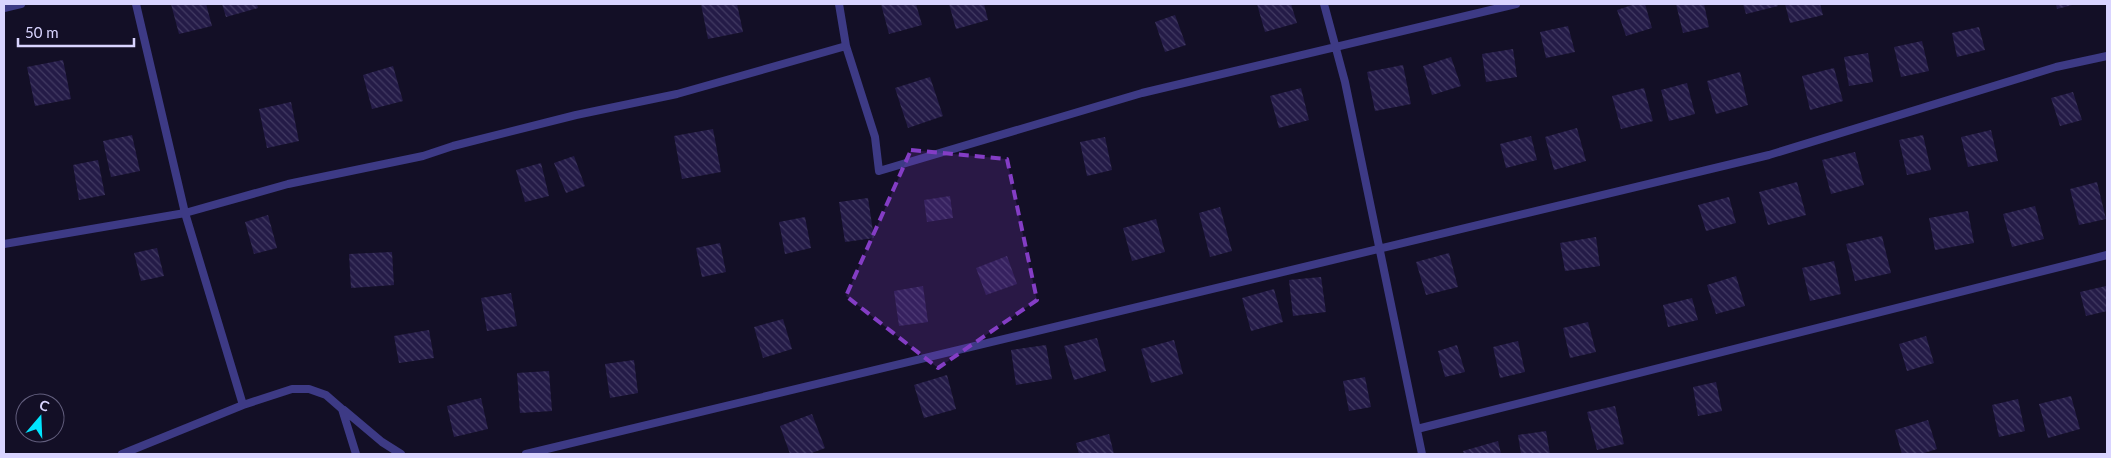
<svg xmlns="http://www.w3.org/2000/svg" width="2111" height="458" font-family="Lato,sans-serif">
	<style>
		.building { fill: url(#building-back-hatch) }
		.lines { fill: none; stroke-linecap: round; stroke-linejoin: round }
		.lane { stroke: #3d3a85; stroke-width: 8 }
		.marked { fill: #843dc5; fill-opacity: 0.2; stroke: #843dc5; stroke-width: 4; stroke-dasharray: 10 6; stroke-linejoin: round }
	</style>
	<defs>
		<pattern id="building-back-hatch" width="6" height="6" patternUnits="userSpaceOnUse" patternTransform="scale(1.25)"><rect width="6" height="6" fill="#241b47"/><path d="M-1 5l2 2M0 0l6 6M5-1l2 2" fill="none" stroke="#433b63"/></pattern>
	</defs>
	<rect width="100%" height="100%" fill="#130f26"/>
	<path class="building" d="M171,4H206L212,26L179,34Z
		M222,4H257L258,8L226,17Z
		M701,4H737L743,32L708,39Z
		M881,4H916L922,25L889,34Z
		M949,4H984L988,20L956,29Z
		M1257,4H1291L1297,23L1265,32Z
		M1635,4H1645L1652,28L1626,36L1617,10Z
		M1676,4H1704L1709,27L1683,33Z
		M1743,4H1777L1778,6L1746,14Z
		M1785,4H1820L1823,15L1790,23Z
		M2056,4H2076L2057,9Z
		M1175,15L1186,45L1165,52L1155,22Z
		M1568,26L1575,52L1546,58L1540,32Z
		M1979,27L1985,50L1957,57L1952,33Z
		M1922,41L1929,71L1901,77L1894,47Z
		M1513,49L1517,77L1486,82L1482,54Z
		M1868,53L1873,82L1849,86L1844,57Z
		M1451,57L1461,86L1432,95L1423,66Z
		M63,60L71,99L35,106L27,67Z
		M1403,65L1411,104L1375,111L1367,72Z
		M393,66L403,101L372,109L363,75Z
		M1834,68L1843,101L1810,110L1802,76Z
		M1740,72L1748,105L1716,114L1707,81Z
		M930,77L943,116L908,128L895,88Z
		M1687,83L1695,114L1669,121L1661,90Z
		M1301,88L1309,120L1279,128L1270,96Z
		M1644,88L1653,121L1621,129L1612,96Z
		M2073,92L2082,120L2060,126L2051,98Z
		M291,102L299,141L267,148L259,109Z
		M1577,128L1586,161L1554,170L1545,137Z
		M713,129L721,172L682,179L674,136Z
		M1991,130L1998,161L1968,167L1961,137Z
		M132,135L140,171L111,177L103,141Z
		M1923,135L1931,170L1907,175L1899,140Z
		M1531,136L1537,160L1506,168L1500,144Z
		M1105,137L1112,170L1087,176L1080,142Z
		M1855,152L1864,185L1831,194L1822,160Z
		M574,156L585,186L566,193L554,163Z
		M98,160L105,195L79,200L73,165Z
		M541,163L549,196L525,202L516,170Z
		M1797,182L1806,215L1768,225L1759,192Z
		M2097,182L2106,219L2079,225L2070,189Z
		M950,196L953,218L927,222L924,200Z
		M1729,197L1736,223L1706,231L1698,205Z
		M868,198L874,238L845,242L839,202Z
		M2035,206L2044,239L2012,247L2003,214Z
		M1220,207L1232,251L1210,257L1199,213Z
		M1968,211L1974,243L1935,250L1929,218Z
		M268,215L277,248L254,254L245,222Z
		M805,217L811,248L785,254L779,222Z
		M1156,219L1165,252L1132,261L1123,228Z
		M1882,236L1891,273L1855,281L1846,244Z
		M1596,237L1600,266L1565,271L1560,243Z
		M720,243L726,272L702,277L696,248Z
		M157,248L164,276L141,281L134,253Z
		M392,252L394,285L351,288L349,254Z
		M1449,253L1458,287L1426,295L1416,262Z
		M1007,256L1017,284L986,295L976,268Z
		M1834,261L1841,294L1810,301L1802,268Z
		M1736,276L1745,306L1716,314L1707,285Z
		M1321,277L1326,312L1293,316L1289,280Z
		M923,286L928,322L899,326L894,291Z
		M2106,286L2107,311L2086,316L2080,292Z
		M1274,289L1283,322L1251,331L1242,298Z
		M511,293L517,326L487,331L481,298Z
		M1692,298L1698,320L1668,327L1663,305Z
		M783,319L792,349L763,358L754,327Z
		M1588,322L1596,352L1570,358L1563,328Z
		M429,330L434,358L399,363L394,336Z
		M1926,336L1934,363L1907,371L1899,344Z
		M1097,338L1106,371L1074,380L1064,346Z
		M1174,340L1183,374L1151,383L1141,349Z
		M1518,341L1525,372L1500,378L1493,347Z
		M1046,345L1052,379L1016,385L1011,350Z
		M1457,345L1465,372L1445,377L1438,351Z
		M634,360L638,393L610,398L605,364Z
		M549,371L552,411L520,413L517,373Z
		M947,375L956,409L924,418L914,385Z
		M1365,377L1371,407L1349,411L1343,381Z
		M1716,382L1722,411L1698,416L1693,387Z
		M2071,396L2080,429L2048,438L2039,404Z
		M481,398L488,429L454,437L447,406Z
		M2018,399L2025,431L1999,437L1992,405Z
		M1615,406L1624,444L1597,450L1587,412Z
		M812,414L825,448L809,454H790L780,426Z
		M1928,420L1937,449L1921,454H1902L1895,430Z
		M1546,431L1550,454H1521L1518,435Z
		M1109,434L1114,454H1079L1076,443Z
		M1498,441L1501,454H1464L1463,451Z"/>
	<g class="lines">
		<path class="lane" d="M136,4L185,213L243,405L292,389H309L326,395L342,409L356,454
			M839,4L846,46L875,137L879,171L1142,93L1516,4
			M1324,4L1345,82L1422,454
			M4,8L21,4
			M4,244L185,213L288,184L423,156L453,146L576,115L677,94L846,46
			M344,410L382,442L401,454
			M1417,429L2107,255
			M122,454L243,405
			M526,454L1769,155L2056,67L2107,56"/>
	</g>
	<path class="marked" d="M911,150L1007,159L1037,300L938,368L846,296Z"/>
	<rect width="2111" height="458" fill="none" stroke="#d9d4ff" stroke-width="10"/>
	<g transform="translate(40 418) rotate(19)"><circle r="24" fill="#130f26" stroke="#625e7d"/>
	<path d="M0-4L9 19L0 12L-9 19Z" fill="#00e5ff"/>
	<text y="-8" font-size="14" font-weight="bold" text-anchor="middle" fill="#d9d4ff">С</text>
	</g>
	<path d="M18 38v8h116v-8" fill="none" stroke="#d9d4ff" stroke-width="2.5"/>
	<text x="25" y="38" font-size="15" fill="#d9d4ff" stroke="#130f26" stroke-width="4" paint-order="stroke">50 m</text>
</svg>
